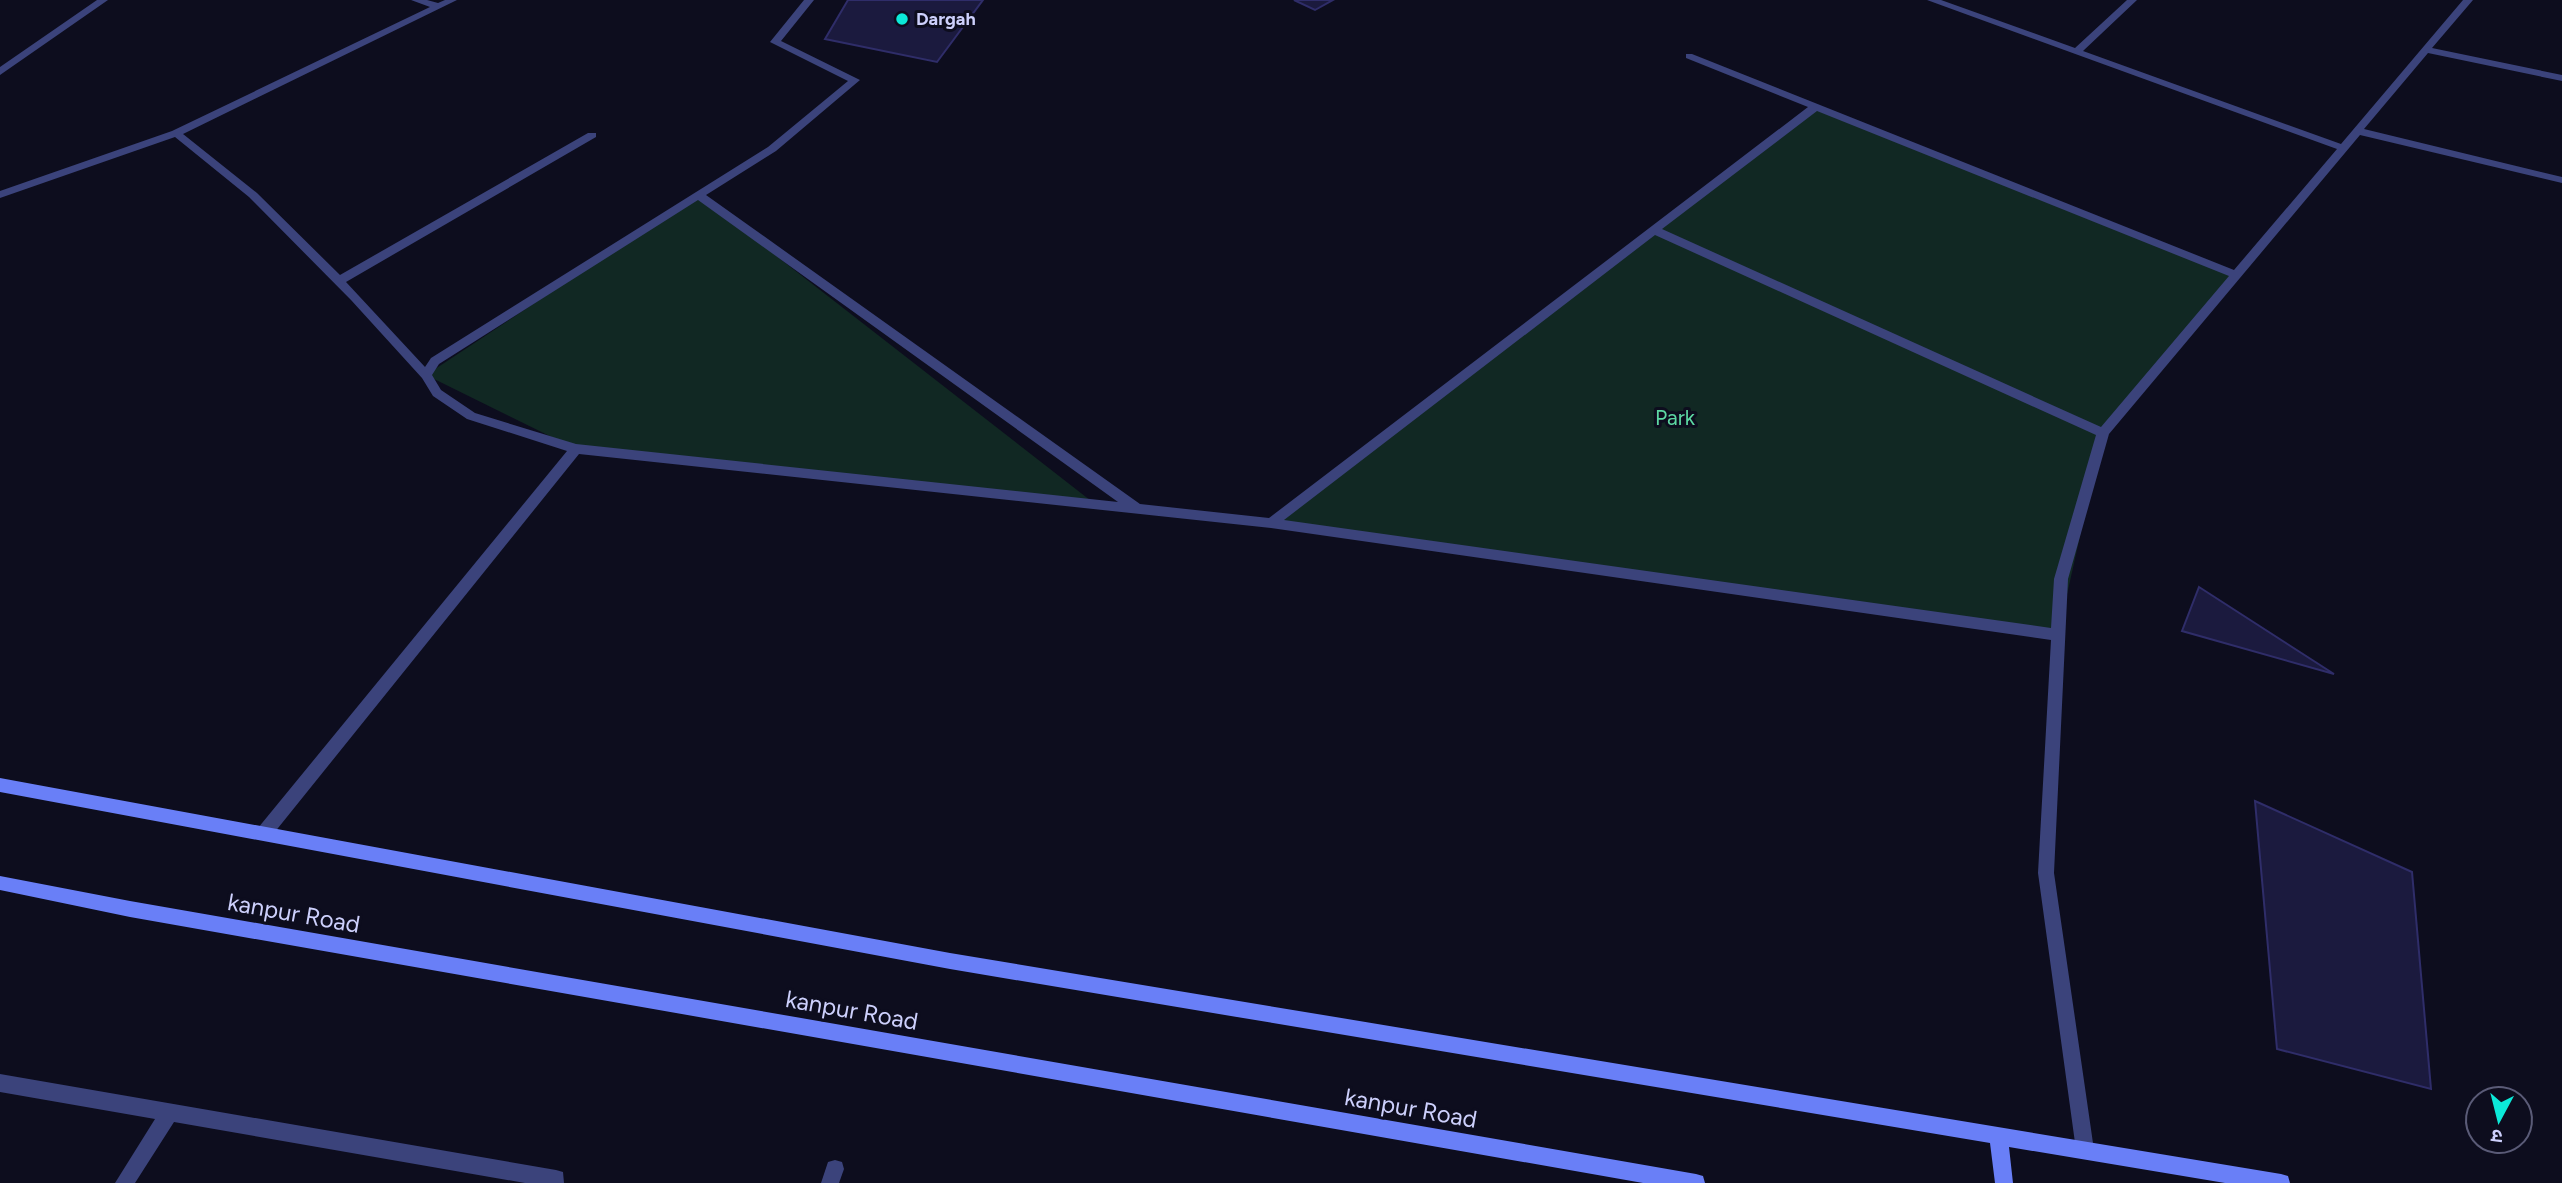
<svg xmlns="http://www.w3.org/2000/svg" width="2562" height="1183" font-family="Figtree,'Noto Sans Devanagari',sans-serif">
	<style>
		.green { fill: #112823 }
		.building { fill: #1b1a3e; stroke: #2f2d69; stroke-width: 2 }
		.lines { fill: none; stroke-linecap: round; stroke-linejoin: round }
		.lane { fill: #3b437b; fill-rule: evenodd }
		.street { fill: #3b437b; fill-rule: evenodd }
		.secondary { fill: #697ff7; fill-rule: evenodd }
		.poi-dot { fill: #0ce9d8; stroke: #0d0d1e; stroke-width: 2.5 }
		.labels { text-anchor: middle; dominant-baseline: central; stroke-width: 6; stroke-linejoin: round; paint-order: stroke }
		.far-poi-label { font-size: 18px; font-weight: bold; fill: #cdd0fc; stroke: #0d0d1e; text-anchor: start }
		.park-label { font-size: 21px; fill: #5dd8a3; stroke: #0d0d1e }
		.near-street-label { font-size: 24px; fill: #cdd0fc; stroke: #0d0d1e }
	</style>
	<rect width="100%" height="100%" fill="#0d0d1e"/>
	<path class="green" d="M1815,107L2237,275L2103,433L2058,635L1271,523Z
		M698,195L1095,504L576,449L426,375Z"/>
	<path class="building" d="M848,0H983L937,62L825,39Z
		M1294,0H1333L1315,10Z
		M2199,587L2334,674L2182,631Z
		M2255,801L2412,872L2431,1089L2277,1049Z"/>
	<g class="lines">
		<path class="lane" d="M835,1160L842,1162L844,1169L839,1183H821L828,1162Z"/>
		<path class="street" d="M97,0H108L0,75V67Z
			M411,0H427L438,3L445,0H457L183,134L257,193L340,275L588,133H596V137L346,282L425,367L431,358L768,147L848,81L770,42L804,0H814L781,41L860,80L776,151L706,195L1140,504L1269,518L1808,107L1686,58V54H1692L2234,270L2337,149L1927,0H1941L2075,48L2127,0H2137L2083,51L2341,144L2463,0H2473L2432,48L2562,75V81L2428,53L2364,129L2562,177V183L2360,135L2109,434L2068,579L2054,873L2094,1150L2092,1157L2085,1159L2078,1157L2076,1150L2038,873L2051,640L1271,528L579,454L270,838L264,840L258,838L256,833L258,828L567,451L467,419L433,396L422,378L351,300L249,197L175,137L0,198V191L172,131L430,7ZM1817,111L2229,276L2101,427L1662,229ZM698,200L1118,502L576,444L475,413L441,390L432,375L439,364ZM1655,235L2096,435L2054,579L2051,628L1284,520Z
			M0,1074L556,1170L563,1172L564,1183H525L174,1122L135,1183H115L155,1119L0,1092Z"/>
		<path class="secondary" d="M0,778L950,953L2281,1174L2288,1176L2290,1183H2225L2009,1147L2013,1183H1995L1990,1143L950,969L0,792Z
			M0,876L130,901L1696,1174L1703,1176L1705,1183H1643L130,917L0,890Z"/>
	</g>
	<circle class="poi-dot" cx="902" cy="19" r="7"/>
	<g class="labels">
		<g class="far-poi-label">
			<text x="916" y="19">Dargah</text>
		</g>
		<g class="park-label">
			<text x="1675" y="417">Park</text>
		</g>
		<g class="near-street-label">
			<text transform="translate(294 913) rotate(10)">kanpur Road</text>
			<text transform="translate(852 1010) rotate(10)">kanpur Road</text>
			<text transform="translate(1411 1108) rotate(10)">kanpur Road</text>
		</g>
	</g>
	<g transform="translate(2499 1120) rotate(187)"><circle r="33" fill="#0d0d1e" stroke="#5a5b77" stroke-width="2"/>
	<path d="M0-5L12 26L0 18L-12 26Z" fill="#0ce9d8"/>
	<text y="-10" font-size="19" font-weight="bold" text-anchor="middle" fill="#cdd0fc">उ</text>
	</g>
</svg>
